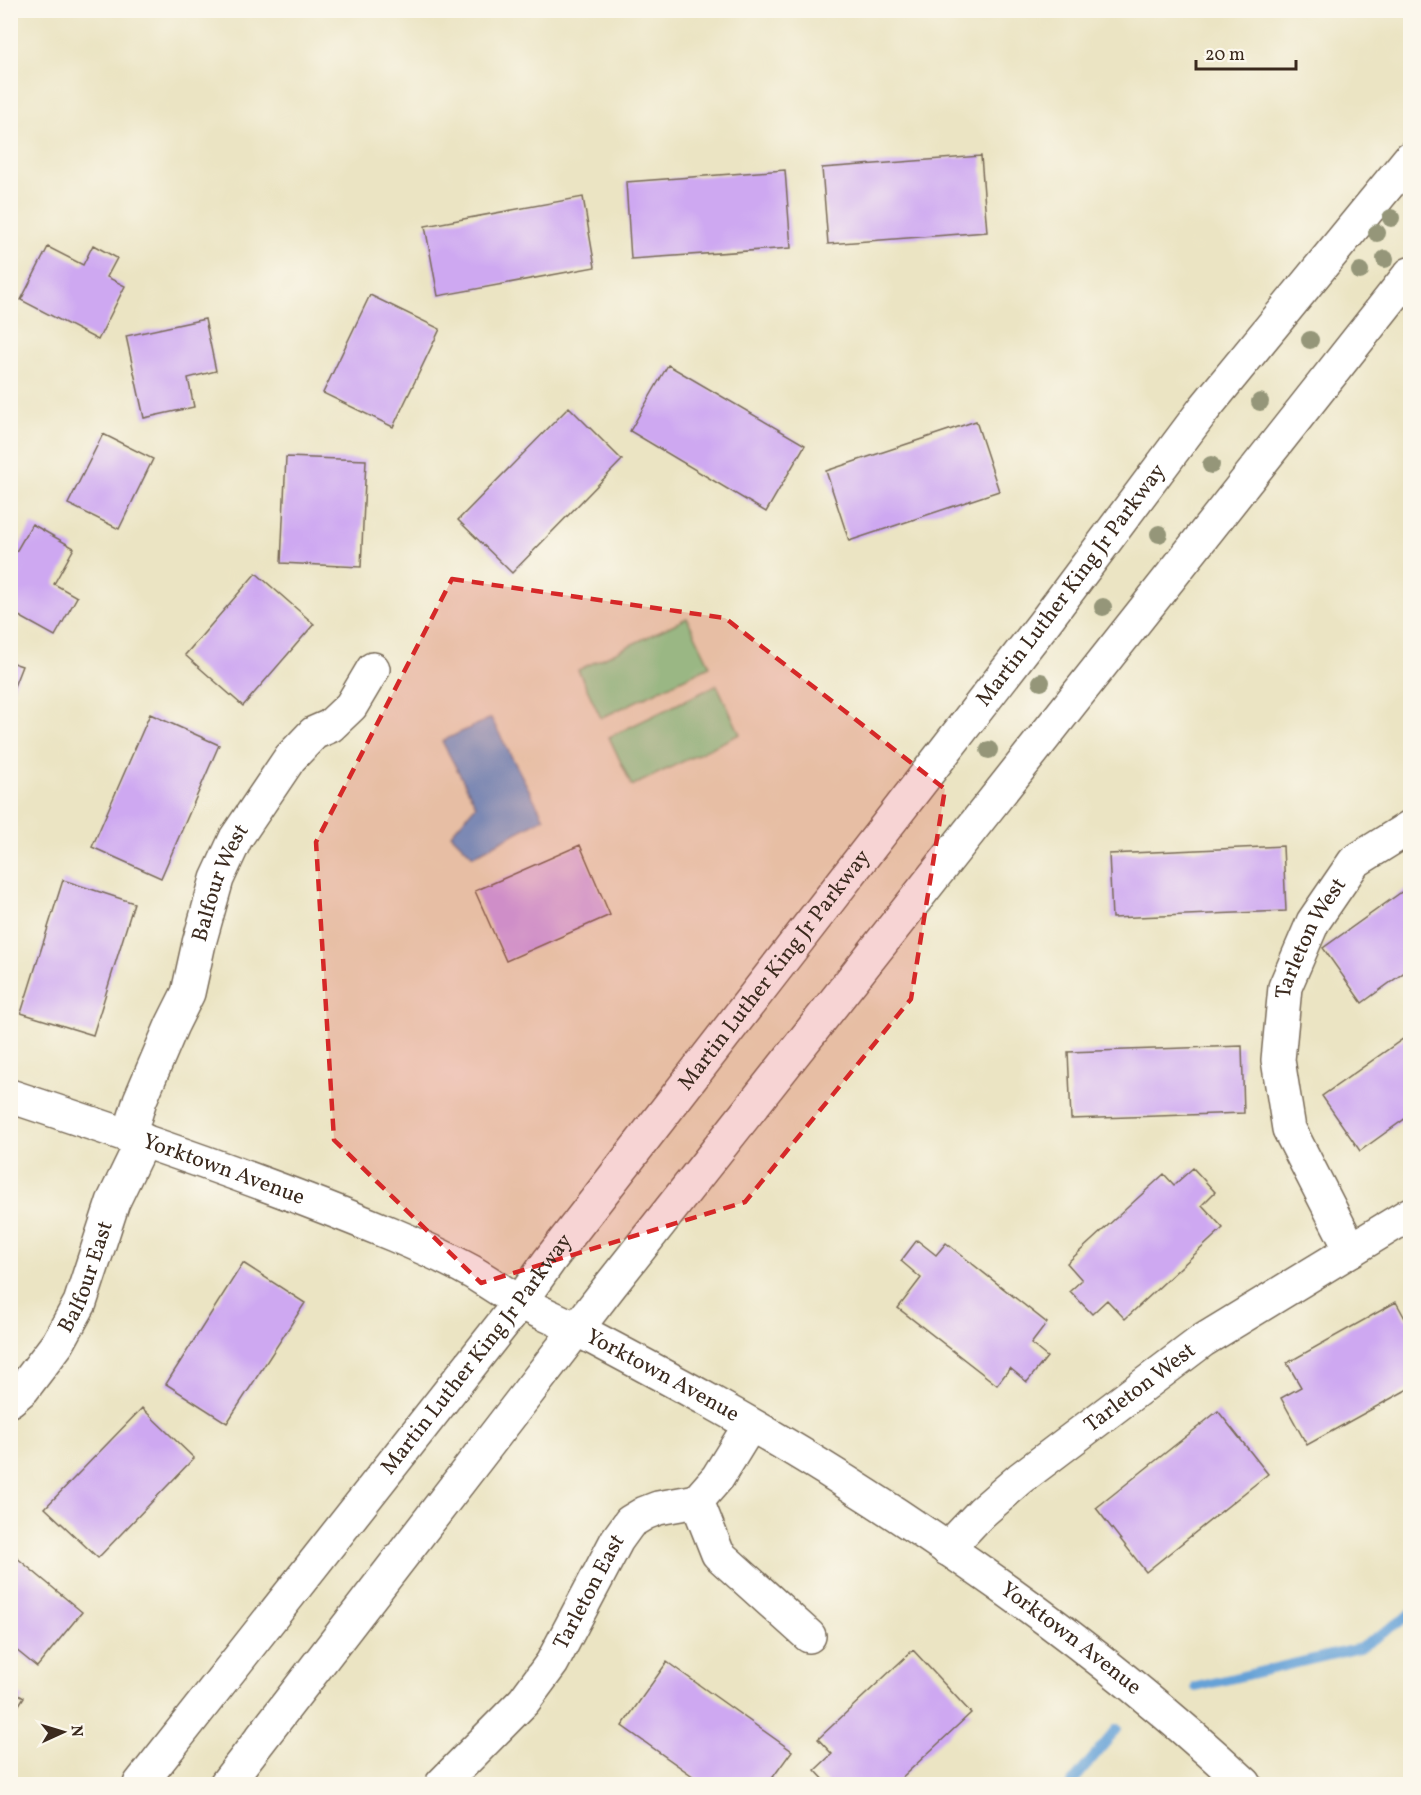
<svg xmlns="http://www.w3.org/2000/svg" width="1421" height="1795" font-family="Vollkorn,serif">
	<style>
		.green { fill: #8bdb9b; stroke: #63825c; stroke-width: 1.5 }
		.water { fill: #66a2d7; stroke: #50667a; stroke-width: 1.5 }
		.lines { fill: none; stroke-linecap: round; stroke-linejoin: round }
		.stream { stroke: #66a2d7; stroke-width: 10 }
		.building { fill: #cea8f1 }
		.minor-casing { stroke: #796b58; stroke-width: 36 }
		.major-casing { stroke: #796b58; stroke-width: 36 }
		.minor { stroke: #fff; stroke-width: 33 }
		.major { stroke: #fff; stroke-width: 33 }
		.tree { fill: #959679 }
		.marked { fill: #d62828; fill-opacity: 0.2; stroke: #d62828; stroke-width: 4.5; stroke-dasharray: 12 8; stroke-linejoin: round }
		.labels { text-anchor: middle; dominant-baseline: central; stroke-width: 4.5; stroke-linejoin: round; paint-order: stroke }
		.street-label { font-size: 22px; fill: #3b2a1e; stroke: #fbf7ec }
	</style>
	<rect width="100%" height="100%" fill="#fbf7ec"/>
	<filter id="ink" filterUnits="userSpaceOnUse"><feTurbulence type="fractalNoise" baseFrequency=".0167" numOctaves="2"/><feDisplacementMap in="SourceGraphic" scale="12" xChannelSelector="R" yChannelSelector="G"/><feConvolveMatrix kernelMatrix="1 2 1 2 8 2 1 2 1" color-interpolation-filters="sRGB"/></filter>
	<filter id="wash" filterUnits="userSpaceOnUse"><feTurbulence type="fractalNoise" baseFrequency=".008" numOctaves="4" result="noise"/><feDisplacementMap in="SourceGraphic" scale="24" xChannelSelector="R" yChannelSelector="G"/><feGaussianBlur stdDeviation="1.35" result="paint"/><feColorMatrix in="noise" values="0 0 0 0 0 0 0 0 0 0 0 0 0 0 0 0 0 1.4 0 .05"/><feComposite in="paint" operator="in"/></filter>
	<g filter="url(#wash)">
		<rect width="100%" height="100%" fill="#ebe4c3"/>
		<path class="green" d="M687,618L710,666L601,718L578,670Z
			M717,685L740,734L632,786L609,737Z"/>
		<path class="water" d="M491,718L544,818L473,856L451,834L476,805L442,741Z"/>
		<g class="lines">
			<path class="stream" d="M1196,1687L1360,1648L1410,1615
				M1071,1784L1117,1729"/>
		</g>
		<g id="blocks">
			<path class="building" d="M981,156L987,232L828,244L822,168Z
				M785,170L791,248L631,259L626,182Z
				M583,197L595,267L438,296L425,226Z
				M93,245L117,258L107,277L125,286L98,340L21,300L48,247L83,265Z
				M370,295L440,329L393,427L323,393Z
				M205,319L216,371L188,378L194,407L144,418L126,336Z
				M668,365L805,445L766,512L630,431Z
				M569,407L622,460L512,573L458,520Z
				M976,421L999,491L849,541L826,471Z
				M103,434L153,459L119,529L68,504Z
				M286,457L366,460L361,567L281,563Z
				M32,524L74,548L54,584L77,597L55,636L10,611V562Z
				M256,573L314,624L243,706L185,655Z
				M10,662L22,666L11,694H10Z
				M150,714L219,745L161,878L92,847Z
				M580,845L610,915L506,961L475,891Z
				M1283,846L1286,911L1112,918L1109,854Z
				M63,880L134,903L93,1035L21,1013Z
				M1410,886V968L1362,1003L1323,948Z
				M1410,1034V1115L1360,1151L1322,1096Z
				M1242,1046L1244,1113L1071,1119L1068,1052Z
				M1193,1168L1215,1192L1202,1205L1223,1228L1125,1319L1107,1300L1092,1314L1070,1291L1082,1280L1067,1263L1164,1174L1174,1185Z
				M917,1240L936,1255L946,1243L1047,1323L1031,1344L1047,1357L1027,1382L1010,1368L997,1385L898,1308L921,1278L901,1261Z
				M243,1263L305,1303L227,1423L166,1384Z
				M1396,1302L1406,1320L1410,1317V1388L1307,1445L1281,1398L1301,1387L1287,1363Z
				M142,1408L194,1458L98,1558L45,1508Z
				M1218,1411L1268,1474L1146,1572L1096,1508Z
				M10,1552L82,1612L37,1667L10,1645Z
				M913,1650L971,1713L895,1784H828L815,1770L832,1754L818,1739Z
				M667,1662L792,1751L768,1784H704L622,1726Z
				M10,1689L24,1697L10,1719Z"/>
		</g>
	</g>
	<g filter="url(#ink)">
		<use href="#blocks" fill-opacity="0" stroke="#796b58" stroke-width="1.5"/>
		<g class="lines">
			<defs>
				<g id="minor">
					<path id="s1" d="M10,1096C140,1139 269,1183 394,1235C420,1246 447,1258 472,1272C488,1282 504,1293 520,1302C539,1312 559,1320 578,1330C669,1378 760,1427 846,1482C987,1571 1123,1670 1245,1784"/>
					<path id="s2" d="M129,1136L140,1100L172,1025L188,993L199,943L217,879L236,838L290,758L314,733L330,726L351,706L373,669"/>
					<path id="s3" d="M1351,1250L1289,1129L1278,1060L1285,987L1313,922L1354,862L1410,827"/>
					<path id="s4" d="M10,1400L23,1389L58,1343L80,1303L113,1202L143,1140"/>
					<path d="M697,1501L718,1554L809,1636"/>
					<path id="s5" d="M947,1549L982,1512L1021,1478L1202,1341L1410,1214"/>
					<path id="s6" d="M442,1784L524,1701L552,1663L617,1540L630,1522L645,1513L658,1508L697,1501L718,1477L750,1425"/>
				</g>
				<g id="major">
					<path id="s7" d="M140,1784L520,1302L549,1261L1044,623L1204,409L1410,158"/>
					<path d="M226,1784L610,1286L1410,274"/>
				</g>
			</defs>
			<use href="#minor" class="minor-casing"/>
			<use href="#major" class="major-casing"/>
			<use href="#minor" class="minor"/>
			<use href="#major" class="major"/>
		</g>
		<g class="tree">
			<circle cx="1391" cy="218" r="9"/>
			<circle cx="1377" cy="233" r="9"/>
			<circle cx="1385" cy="259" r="9"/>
			<circle cx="1360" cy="271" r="9"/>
			<circle cx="1310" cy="340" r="9"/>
			<circle cx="1260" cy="402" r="9"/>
			<circle cx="1211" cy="465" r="9"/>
			<circle cx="1159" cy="534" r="9"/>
			<circle cx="1103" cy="607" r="9"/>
			<circle cx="1041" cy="682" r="9"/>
			<circle cx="989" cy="750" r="9"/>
		</g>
	</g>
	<path class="marked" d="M452,579L725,618L945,789L911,999L745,1202L481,1283L334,1140L316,842Z"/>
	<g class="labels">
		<g class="street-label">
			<text stroke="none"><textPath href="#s7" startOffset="1518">Martin Luther King Jr Parkway</textPath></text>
			<text stroke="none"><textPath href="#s2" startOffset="270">Balfour West</textPath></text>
			<text stroke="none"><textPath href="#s3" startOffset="334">Tarleton West</textPath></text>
			<text stroke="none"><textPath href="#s7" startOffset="1032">Martin Luther King Jr Parkway</textPath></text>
			<text stroke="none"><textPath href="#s1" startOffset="226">Yorktown Avenue</textPath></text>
			<text stroke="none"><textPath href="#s4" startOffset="147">Balfour East</textPath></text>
			<text stroke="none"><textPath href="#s7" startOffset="546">Martin Luther King Jr Parkway</textPath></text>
			<text stroke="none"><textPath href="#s1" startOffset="712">Yorktown Avenue</textPath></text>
			<text stroke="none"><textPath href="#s5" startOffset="252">Tarleton West</textPath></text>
			<text stroke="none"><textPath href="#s6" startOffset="244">Tarleton East</textPath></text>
			<text stroke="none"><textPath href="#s1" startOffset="1198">Yorktown Avenue</textPath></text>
		</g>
	</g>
	<rect width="1421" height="1795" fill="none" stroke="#fbf7ec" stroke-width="36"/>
	<g transform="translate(63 1732) rotate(86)" stroke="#fbf7ec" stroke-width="4.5" paint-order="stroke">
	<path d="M0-4.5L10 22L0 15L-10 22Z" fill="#3b2a1e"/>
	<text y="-9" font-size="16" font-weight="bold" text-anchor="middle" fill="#3b2a1e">N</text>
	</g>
	<path d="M1196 60v9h100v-9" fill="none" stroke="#3b2a1e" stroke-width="3"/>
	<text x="1205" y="60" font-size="18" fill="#3b2a1e" stroke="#fbf7ec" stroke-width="4.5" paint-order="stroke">20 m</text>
</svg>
